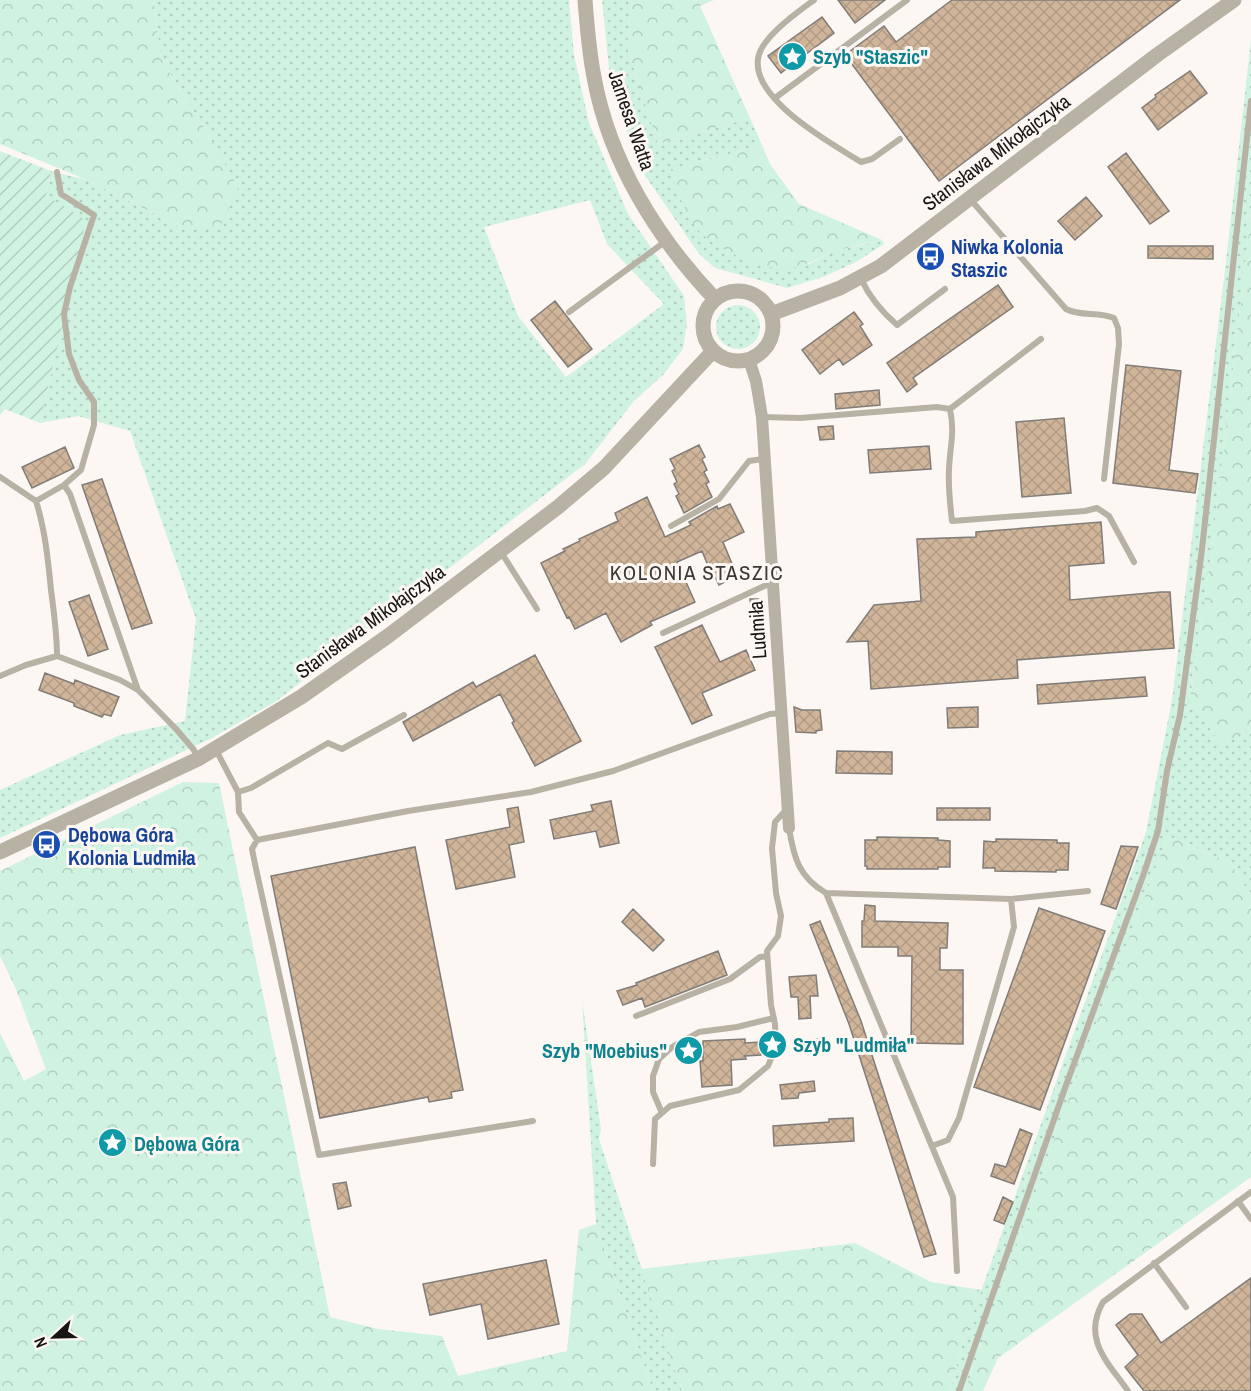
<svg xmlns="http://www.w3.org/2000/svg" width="1251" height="1391" font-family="'Archivo Narrow',sans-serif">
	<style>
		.grass { fill: url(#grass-dots); fill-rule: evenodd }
		.forest { fill: url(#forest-crowns) }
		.garden { fill: url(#garden-furrows) }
		.building { fill: url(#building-cross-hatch); stroke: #807c77; stroke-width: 1.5 }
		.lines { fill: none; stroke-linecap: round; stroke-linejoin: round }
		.service { stroke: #b7b2a3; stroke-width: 6 }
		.minor { stroke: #b7b2a3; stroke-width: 12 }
		.tertiary { stroke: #b7b2a3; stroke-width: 15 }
		.labels { text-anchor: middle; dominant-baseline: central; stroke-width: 6; stroke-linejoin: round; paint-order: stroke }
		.culture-label { font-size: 20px; font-weight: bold; fill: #0d838f; stroke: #fcf7f3; text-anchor: start }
		.street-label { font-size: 20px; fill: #181615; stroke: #fcf7f3 }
		.transit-label { font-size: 20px; font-weight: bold; fill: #164399; stroke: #fcf7f3; text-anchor: start }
		.neighbourhood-label { font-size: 21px; letter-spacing: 1.5px; fill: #3b3734; stroke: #fcf7f3 }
	</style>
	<defs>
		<pattern id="grass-dots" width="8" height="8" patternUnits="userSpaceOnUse" patternTransform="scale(1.5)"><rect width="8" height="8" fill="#cff2e1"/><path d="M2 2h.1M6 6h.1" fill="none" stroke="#b1cfc0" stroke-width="1.8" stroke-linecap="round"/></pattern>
		<pattern id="forest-crowns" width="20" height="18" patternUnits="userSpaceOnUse" patternTransform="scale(1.5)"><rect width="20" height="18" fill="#cff2e1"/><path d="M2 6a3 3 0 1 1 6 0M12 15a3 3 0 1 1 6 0" fill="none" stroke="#b1cfc0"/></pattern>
		<pattern id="garden-furrows" width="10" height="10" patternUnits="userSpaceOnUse" patternTransform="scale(1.5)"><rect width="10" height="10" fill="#cff2e1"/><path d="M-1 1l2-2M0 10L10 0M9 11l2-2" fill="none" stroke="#b1cfc0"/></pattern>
		<pattern id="building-cross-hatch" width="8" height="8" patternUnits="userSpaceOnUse" patternTransform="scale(1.5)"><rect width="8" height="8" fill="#d0b59a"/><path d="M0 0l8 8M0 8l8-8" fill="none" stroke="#b29b84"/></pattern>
	</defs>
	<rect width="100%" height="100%" fill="#fcf7f3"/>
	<path class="grass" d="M153,0H569L574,55L589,123L628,214L684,296L687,324L683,349L664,374L634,401L585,464L275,702L212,738L0,838V790L120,735L185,721L196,619L130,431L78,416L40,423L54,361L46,196L51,171L87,180L184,229L210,137L161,59ZM590,200L607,244L664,304L566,377L518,316L484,227Z
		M602,0H632L627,47L658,144L750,118L762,145L669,170L681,200L700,232L809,264L835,251L882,240L884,244L856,262L823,277L787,288L715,268L699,254L644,174L633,151L610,78Z
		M1251,40V213L1212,549L1190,699L1222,746L1251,726V897L1231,863L1168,836L1090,1040L965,1391H950L963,1341L1146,832L1172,700L1226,262Z
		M716 327a22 22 0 1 1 44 0a22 22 0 1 1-44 0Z
		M582,1000L601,1129L599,1139L682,1391H653L596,1224Z"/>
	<path class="forest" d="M0,0H153L161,59L210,137L238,188L221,225L184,229L87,180L0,144Z
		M632,0H714L700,6L750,118L658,144L627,47Z
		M762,145L770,164L799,204L882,240C867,243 852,246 837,251C819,257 804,268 784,269C761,269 716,249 700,232C687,219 676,187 668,170Z
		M1251,213V726L1222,746L1190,699L1212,549Z
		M183,782L219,783L330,1317L378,1329L442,1336L458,1376L567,1351L579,1230L596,1224L653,1391H0V1033L24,1081L46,1069L15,987L0,956V871Z
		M1168,836L1231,863L1251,897V1177L998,1358L983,1391H965L1090,1040Z
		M855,1243L931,1282L982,1290L963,1341L950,1391H682L641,1269Z"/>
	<path class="garden" d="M0,151L51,171L46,196L86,220L40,423L5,409L0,415Z"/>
	<path class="building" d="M838,0H885L855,23Z
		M952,0H1180L939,181L845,55L884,26L896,42Z
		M822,17L834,33L781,73L768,56Z
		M1190,71L1207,93L1158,130L1142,108L1156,97L1155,95Z
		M1126,153L1169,211L1150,224L1108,167Z
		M1086,197L1102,216L1075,240L1058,221Z
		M1148,246H1213V259L1148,258Z
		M998,285L1013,307L913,378L917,384L907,392L887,363Z
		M555,301L592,349L568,367L531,320Z
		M854,312L863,324L860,326L872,345L843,365L839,359L820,374L802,350Z
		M1126,365L1181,371L1169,470L1198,474L1195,493L1113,483Z
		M879,390L880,405L836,409L835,394Z
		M1064,418L1071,493L1022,497L1016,422Z
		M833,426L834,439L820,440L818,427Z
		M699,445L705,457L702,459L707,470L704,472L709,482L706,484L712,497L684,513L676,496L679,494L674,484L677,482L672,471L675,469L670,459Z
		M929,446L931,469L870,473L868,450Z
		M65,447L74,468L32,488L22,467Z
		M102,479L152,623L132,629L82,485Z
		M647,497L665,537L691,525L689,522L717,506L718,509L730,504L744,532L723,542L735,571L727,575L729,580L719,585L713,572L711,573L702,551L677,562L695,602L650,622L652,625L621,642L606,613L575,629L569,617L567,618L541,563L565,551L563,549L580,541L579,539L618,521L615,513Z
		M1101,522L1104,563L1069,566L1070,600L1161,592H1170L1174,648L1017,660L1018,678L871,689L868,641L847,642L874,605L921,601L917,539L976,537V532Z
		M89,595L108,649L88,656L69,602Z
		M750,599H761L762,629H752Z
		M702,625L720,662L746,650L755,670L702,693L712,715L692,724L655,647Z
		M535,655L581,741L535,766L512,723L514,721L500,694L413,741L403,722L473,682L476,687Z
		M45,673L74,684L75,680L119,697L111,716L104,714L102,717L74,706V703L39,690Z
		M1145,677L1147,696L1038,704L1037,685Z
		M794,707L802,710H820L822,730L816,731V733L796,732Z
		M978,707V727L948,728L947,708Z
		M837,751L892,752V774L836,773Z
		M611,801L619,843L600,847L596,831L554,839L550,820L593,811L591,805Z
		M518,807L524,842L509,845L515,877L456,889L446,840L510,827L507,809Z
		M937,808H990V820H937Z
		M877,837L938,838V840L950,841V867H938V869H867V866H865V840H877Z
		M996,839L1057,840V843H1069L1068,870H1056V872L995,871V868H983L984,841L996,842Z
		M1121,846L1138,847L1116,909L1101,904Z
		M415,847L463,1090L451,1092L452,1098L429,1102L428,1097L320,1118L271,876Z
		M865,905L875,906V921L948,923L947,948H940V970H963V1044L911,1043L912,956H898V947H862V921H864Z
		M1039,908L1105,931L1040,1110L974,1087Z
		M633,909L664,940L653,951L622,922Z
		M820,921L861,1021L936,1254L924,1257L849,1024L810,925Z
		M718,951L727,975L645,1007L642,998L623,1005L617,991L637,985L636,983Z
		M816,975L818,996H810L811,1018L799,1019L798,997H791L789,977Z
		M745,1039V1043L760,1042L761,1055L745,1056L746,1059L731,1060L732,1085L702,1087L700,1061H703V1041Z
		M808,1039H821L822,1053L809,1054Z
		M814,1081L815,1091L799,1093L798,1098L782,1099L780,1085Z
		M853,1118L854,1141L774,1146L773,1126L829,1122V1119Z
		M1020,1129L1032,1134L1014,1184L991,1176L995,1164L1006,1167Z
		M346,1182L351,1206L338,1209L333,1184Z
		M1003,1197L1013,1202L1004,1224L994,1220Z
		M546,1260L559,1324L488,1339L481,1304L430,1315L423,1284Z
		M1251,1278V1391H1144L1125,1367L1138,1355L1116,1325L1130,1314H1142L1161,1343Z"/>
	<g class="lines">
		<path class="service" d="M814,0C798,12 760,38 758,59C752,100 832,144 861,162L872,159L900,139
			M775,98L907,0
			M970,199L1066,309C1081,317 1098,311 1114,318L1118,328L1119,344L1104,479
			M861,279C870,298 881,311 897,325L945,289
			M569,312L666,241
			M950,409L1041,339
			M762,417L800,418L937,407L950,409C955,433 950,446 949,469C948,487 950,504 952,521L1085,511L1097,508L1109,516L1134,562
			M0,477L36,501
			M64,485L70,494L138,690
			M671,526L719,499L749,461L763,459
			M501,552L537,609
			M663,633L773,582
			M57,656L120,680L138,690L176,729L194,750L197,758
			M0,676L26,665L57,656C57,634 54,612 51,590C48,559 45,530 36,501L64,485L81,470L94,425V402L79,380L69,354L64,314L70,287L94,215L61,194L57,172
			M216,750L238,792L239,812L257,840L408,811L531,792L613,771L770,714L782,713
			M238,792L251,788L328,743L342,749L404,715
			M789,828C794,859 799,877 826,893L1011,899L1088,891
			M257,840L252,849L255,864L319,1155L533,1121
			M826,893L953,1197L957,1271
			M636,1016L730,979L760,957L767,956
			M662,1113L653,1092V1076L659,1059L672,1047L699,1032L737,1027L774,1018
			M932,1146L948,1140L959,1118L1014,927L1011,899
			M653,1164L655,1119L670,1106L739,1090L768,1066L776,1046L775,1024L771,1005L767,951L778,936L781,916L776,893L772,848L775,822L786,810
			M1238,1201L1251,1219
			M1154,1263L1186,1307
			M959,1391L1065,1088L1143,876L1158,831L1167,771L1180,715L1202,549L1251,101
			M1128,1391C1107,1361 1082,1339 1103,1302L1251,1192"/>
		<path class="minor" d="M749,360L756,381L762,417L789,828"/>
		<path class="tertiary" d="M585,0C587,26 589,52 594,77C609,161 657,238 715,299
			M703 326a35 35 0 1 1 70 0a35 35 0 1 1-70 0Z
			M771,314L840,288L881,266L1157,55L1234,0
			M0,852L198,759L301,697L388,636L558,507L604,468L713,351"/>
	</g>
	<defs>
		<symbol id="sight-disc" viewBox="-11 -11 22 22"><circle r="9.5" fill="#0f9aa8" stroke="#fcf7f3"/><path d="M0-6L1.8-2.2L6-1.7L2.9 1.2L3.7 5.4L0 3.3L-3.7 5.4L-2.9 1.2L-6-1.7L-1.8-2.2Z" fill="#fff"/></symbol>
		<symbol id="bus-disc" viewBox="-11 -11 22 22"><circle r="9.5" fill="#1a4fb4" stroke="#fcf7f3"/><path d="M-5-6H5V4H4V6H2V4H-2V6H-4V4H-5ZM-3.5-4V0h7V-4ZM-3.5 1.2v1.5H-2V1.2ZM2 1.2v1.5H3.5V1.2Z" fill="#fff"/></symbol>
	</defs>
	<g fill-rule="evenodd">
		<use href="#sight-disc" x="776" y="40" width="33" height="33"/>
		<use href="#bus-disc" x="914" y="240" width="33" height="33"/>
		<use href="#bus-disc" x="30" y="828" width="33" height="33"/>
		<use href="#sight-disc" x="756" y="1028" width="33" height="33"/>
		<use href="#sight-disc" x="672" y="1034" width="33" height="33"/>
		<use href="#sight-disc" x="96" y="1126" width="33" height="33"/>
	</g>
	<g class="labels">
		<g class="culture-label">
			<text x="813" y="56">Szyb "Staszic"</text>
			<text x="793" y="1044">Szyb "Ludmiła"</text>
			<text x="667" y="1050" text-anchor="end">Szyb "Moebius"</text>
			<text x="134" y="1143">Dębowa Góra</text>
		</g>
		<g class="street-label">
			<text transform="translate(632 120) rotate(71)">Jamesa Watta</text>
			<text transform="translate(996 152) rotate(-37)">Stanisława Mikołajczyka</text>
			<text transform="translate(370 621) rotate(-36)">Stanisława Mikołajczyka</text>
			<text transform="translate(757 630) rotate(-94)">Ludmiła</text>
		</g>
		<g class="transit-label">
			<text x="951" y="246">Niwka Kolonia<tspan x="951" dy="23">Staszic</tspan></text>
			<text x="68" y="834">Dębowa Góra<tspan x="68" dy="23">Kolonia Ludmiła</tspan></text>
		</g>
		<g class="neighbourhood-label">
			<text x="697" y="572">KOLONIA STASZIC</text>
		</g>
	</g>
	<g transform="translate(54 1337) rotate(248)" stroke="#fcf7f3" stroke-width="4.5" paint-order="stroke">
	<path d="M0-4.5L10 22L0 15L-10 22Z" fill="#181615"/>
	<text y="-9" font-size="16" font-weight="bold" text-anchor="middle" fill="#181615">N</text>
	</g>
</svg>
